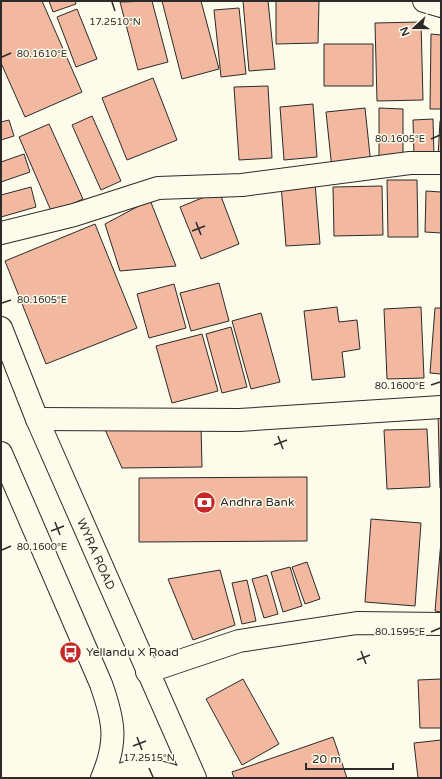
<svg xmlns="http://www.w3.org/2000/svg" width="442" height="779" font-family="'Varela Round',sans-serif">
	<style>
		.building { fill: #f2b8a0; stroke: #2b2b2b }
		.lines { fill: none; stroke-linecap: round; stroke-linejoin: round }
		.minor-casing { stroke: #2b2b2b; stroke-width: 24 }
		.primary-casing { stroke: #2b2b2b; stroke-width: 24 }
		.minor { stroke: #fdfbea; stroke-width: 22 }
		.primary { stroke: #fdfbea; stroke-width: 22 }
		.ticks { fill: none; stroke: #2b2b2b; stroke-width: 1.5 }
		.labels { text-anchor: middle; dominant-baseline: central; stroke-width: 3; stroke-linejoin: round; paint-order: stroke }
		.poi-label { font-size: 12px; fill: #2b2b2b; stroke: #fdfbea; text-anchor: start }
		.street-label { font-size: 12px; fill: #2b2b2b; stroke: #fdfbea }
		.ticks-label { font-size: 10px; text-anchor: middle; fill: #2b2b2b; stroke: #fdfbea; stroke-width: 3; stroke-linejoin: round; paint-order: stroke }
	</style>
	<rect width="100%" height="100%" fill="#fdfbea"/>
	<path class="building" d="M1,1H42L82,92L25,117L1,63Z
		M49,1H75L76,4L53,12Z
		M152,1L168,62L138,70L120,2Z
		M162,1H201L219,69L182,79Z
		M243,1H268L275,69L249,71Z
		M276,1H319L318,43L276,44Z
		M239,8L246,74L221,77L214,10Z
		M77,9L97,59L76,67L57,17Z
		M421,22L423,100L377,101L375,23Z
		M431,34L441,35V109H430Z
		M324,44H373V86H324Z
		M153,78L177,140L127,160L102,98Z
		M268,86L272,158L239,160L234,87Z
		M313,104L317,157L284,160L280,107Z
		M365,108L371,165L332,169L326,112Z
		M379,108L403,109V161H379Z
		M92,116L121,181L101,190L72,125Z
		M433,119L434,157H414L413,120Z
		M9,120L14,136L1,140V122Z
		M440,121L441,122V158L438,157Z
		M49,124L83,199L52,213L19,137Z
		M24,154L30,172L1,182V162Z
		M387,180H417L418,237H388Z
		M315,183L320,244L286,246L281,185Z
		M382,186L383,235L334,236L333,187Z
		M31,187L36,207L1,217V195Z
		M219,191L239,244L201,259L180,207Z
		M426,191L441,192V233L425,232Z
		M150,200L176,266L120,271L105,224Z
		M95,224L137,328L46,364L5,261Z
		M219,283L229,321L191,331L180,293Z
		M174,284L186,328L149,338L137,294Z
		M337,307L339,322L357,320L360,349L342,352L345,377L312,380L304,311Z
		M421,307L424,378L387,379L384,309Z
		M435,308H441V374L430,373Z
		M261,313L280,382L251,389L232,321Z
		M231,327L247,387L222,393L206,334Z
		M202,334L218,391L172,403L156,346Z
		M438,413H441V488H440Z
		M103,425H201L202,467L122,468Z
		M427,429L430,487L387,489L384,430Z
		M307,477V541L139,542V478Z
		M371,519L421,523L415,606L365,602Z
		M441,541V612L435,611Z
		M307,562L320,599L305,604L292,567Z
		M290,567L302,606L283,612L271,572Z
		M220,570L235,625L193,640L168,579Z
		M267,575L278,614L264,618L252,579Z
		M247,580L256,621L242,624L232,583Z
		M243,679L279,744L242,765L206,699Z
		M441,679V728H420L418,680Z
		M333,737L347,778H234L232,772Z
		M441,740V778H418L414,743Z"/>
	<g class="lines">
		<defs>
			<path id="minor" d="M424,1L441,6
				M1,233L74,215L158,188L242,185L410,163H441
				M37,419L239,420L441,407
				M147,672L239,641L357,623L441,624"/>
			<path id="primary" d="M1,328L37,419L195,778
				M1,453L101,684C114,721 118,741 102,778
				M113,778C134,767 158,770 179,778"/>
		</defs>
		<use href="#minor" class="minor-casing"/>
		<use href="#primary" class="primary-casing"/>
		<use href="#minor" class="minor"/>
		<use href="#primary" class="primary"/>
	</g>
	<path class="ticks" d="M112,2L115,11M2,57L11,53M431,139L440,135M196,222L201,235M192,231L205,226M2,303L11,300M431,385L440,382M278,436L283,449M274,445L287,440M55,522L60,535M51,531L64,526M2,550L11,546M431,632L440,628M361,651L366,664M357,660L370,655M137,737L142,750M133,746L146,741M149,768L153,777"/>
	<defs>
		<symbol id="bank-disc" viewBox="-11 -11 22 22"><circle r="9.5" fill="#c62828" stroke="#fdfbea"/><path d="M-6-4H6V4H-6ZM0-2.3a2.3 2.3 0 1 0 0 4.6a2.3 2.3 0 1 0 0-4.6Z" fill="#fff"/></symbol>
		<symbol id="bus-disc" viewBox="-11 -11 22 22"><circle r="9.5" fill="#c62828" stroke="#fdfbea"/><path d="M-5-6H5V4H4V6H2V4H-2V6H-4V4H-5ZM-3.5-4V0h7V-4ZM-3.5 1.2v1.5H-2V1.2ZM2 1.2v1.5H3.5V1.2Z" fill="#fff"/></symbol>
	</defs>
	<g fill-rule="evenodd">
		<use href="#bank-disc" x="192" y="490" width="25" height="25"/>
		<use href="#bus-disc" x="58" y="640" width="25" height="25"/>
	</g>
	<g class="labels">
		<g class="poi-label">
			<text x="220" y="502">Andhra Bank</text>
			<text x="86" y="652">Yellandu X Road</text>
		</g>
		<g class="street-label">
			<text transform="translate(96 554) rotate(66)">WYRA ROAD</text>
		</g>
	</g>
	<g class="ticks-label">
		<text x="115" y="25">17.2510°N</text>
		<text x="42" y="57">80.1610°E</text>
		<text x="400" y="142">80.1605°E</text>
		<text x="42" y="303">80.1605°E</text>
		<text x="400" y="389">80.1600°E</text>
		<text x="42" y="550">80.1600°E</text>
		<text x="400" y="635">80.1595°E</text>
		<text x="149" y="761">17.2515°N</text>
	</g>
	<rect width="442" height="779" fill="none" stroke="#2b2b2b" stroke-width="4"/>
	<g transform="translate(414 28) rotate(249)" stroke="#fdfbea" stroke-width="3" paint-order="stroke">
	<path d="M0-3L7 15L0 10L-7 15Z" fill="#2b2b2b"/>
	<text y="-6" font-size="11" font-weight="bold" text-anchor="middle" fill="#2b2b2b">N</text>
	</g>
	<path d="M306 763v6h87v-6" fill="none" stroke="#2b2b2b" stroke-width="2"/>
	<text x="312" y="763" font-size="12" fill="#2b2b2b" stroke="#fdfbea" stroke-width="3" paint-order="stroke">20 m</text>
</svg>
